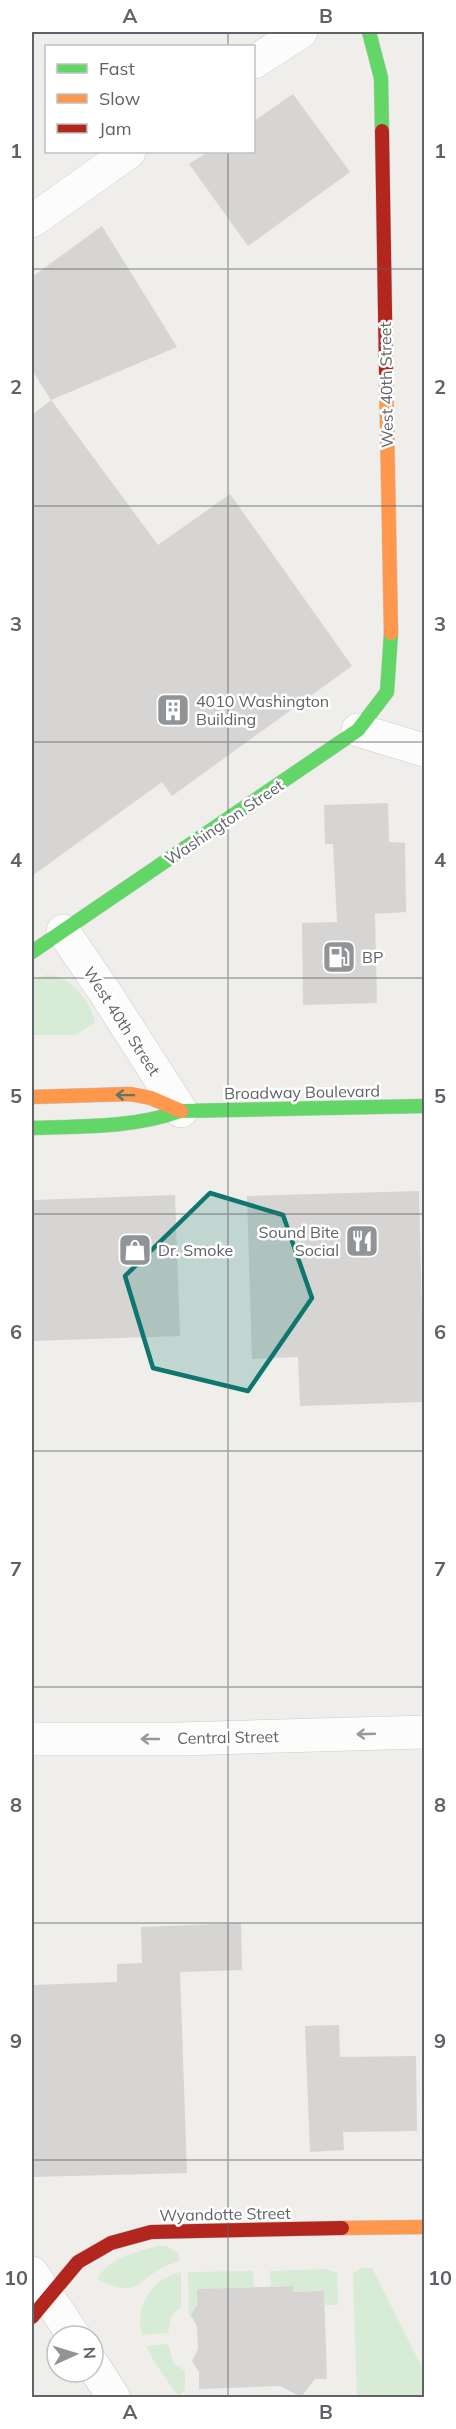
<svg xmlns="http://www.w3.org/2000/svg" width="456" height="2429" font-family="Mulish,sans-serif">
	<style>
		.green { fill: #d8ebd6 }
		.building { fill: #d6d5d3 }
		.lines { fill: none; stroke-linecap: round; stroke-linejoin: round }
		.street-casing { stroke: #cbcccc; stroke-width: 34 }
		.fast-casing { stroke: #cacacb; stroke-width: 15 }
		.slow-casing { stroke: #cacacb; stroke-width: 15 }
		.jam-casing { stroke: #cacacb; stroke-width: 15 }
		.street { stroke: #fdfcfc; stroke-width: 33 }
		.fast { stroke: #63d668; stroke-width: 14 }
		.slow { stroke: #ff974d; stroke-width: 14 }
		.jam { stroke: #b3261e; stroke-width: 14 }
		.oneway { stroke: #607468 }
		.oneway2 { stroke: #96999c }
		.marked { fill: #0f766e; fill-opacity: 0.2; stroke: #0f766e; stroke-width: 4.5; stroke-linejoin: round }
		.grid { fill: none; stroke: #5f6368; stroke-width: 1.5; stroke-opacity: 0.55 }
		.labels { text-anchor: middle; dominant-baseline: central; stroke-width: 5; stroke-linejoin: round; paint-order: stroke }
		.street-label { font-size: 16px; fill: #5f6368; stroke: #fff }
		.poi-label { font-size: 16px; fill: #5f6368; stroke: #fff; text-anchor: start }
		.neatline { fill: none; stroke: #5f6368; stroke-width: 2 }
		.grid-label { font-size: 20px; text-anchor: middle; font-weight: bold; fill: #5f6368 }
	</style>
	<rect width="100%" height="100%" fill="#efeeea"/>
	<path class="green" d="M47,975C71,976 91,1001 95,1023L75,1035H32V980Z
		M157,2246H167L179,2254V2262C138,2269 146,2305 97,2279C110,2257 134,2253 157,2246Z
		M362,2268H372L424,2371V2397H357L353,2274Z
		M326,2269L337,2273L338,2305H325L324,2291L293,2292V2286H271L270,2271Z
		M253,2271L254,2287L197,2289L195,2322L189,2315L188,2272Z
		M181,2272V2307L171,2316L168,2333L142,2335C134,2306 152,2278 181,2272Z
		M168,2344L173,2362L185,2371V2390L178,2396L155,2363L146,2346Z"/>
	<path class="building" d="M293,94L350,172L248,246L189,164L208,152H254V121Z
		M102,226L177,347L51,400L32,370V277Z
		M51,400L158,545L230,494L352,666L172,796L162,782L32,876V415Z
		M388,803L389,842L405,843L406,912L375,914L377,1003L303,1005L302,923L337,922L333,844H325L324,805Z
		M419,1191L424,1402L300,1406L298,1357L252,1359L247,1196Z
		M175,1195L180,1336L32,1341V1200Z
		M241,1923L242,1970L180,1972L187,2173L32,2177V1985L117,1982V1964L142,1963L141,1927Z
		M339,2025L340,2057L416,2056L417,2131L343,2132L344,2150L310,2152L305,2026Z
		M294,2286L293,2292L324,2291L327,2379H315L301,2397L280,2386L199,2389V2372L192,2361L198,2349L197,2327L191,2315L197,2305V2289Z"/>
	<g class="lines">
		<defs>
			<path id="street" d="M254,62L301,32
				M32,221L129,152
				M358,730L424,750
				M63,931L106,994L181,1111
				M32,1739H179L424,1732
				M32,2273L74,2336
				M93,2365L114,2398"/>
			<path id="fast" d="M369,32L381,78L382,131
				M32,952L358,730L387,692L391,633
				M32,1128C83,1126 132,1128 181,1111L424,1106"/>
			<path id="slow" d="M386,372L391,633
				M32,1097L130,1094L151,1098L181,1111
				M342,2228L424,2227"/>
			<path id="jam" d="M382,131L386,372
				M32,2317L78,2262L111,2243L151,2232L342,2228"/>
		</defs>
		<use href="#street" class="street-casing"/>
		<use href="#fast" class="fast-casing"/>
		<use href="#slow" class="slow-casing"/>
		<use href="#jam" class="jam-casing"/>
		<use href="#street" class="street"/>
		<use href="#fast" class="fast"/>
		<use href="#slow" class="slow"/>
		<use href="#jam" class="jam"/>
	</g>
	<defs><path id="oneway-shaft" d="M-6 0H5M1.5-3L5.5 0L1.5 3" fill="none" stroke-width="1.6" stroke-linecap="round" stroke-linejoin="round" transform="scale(1.5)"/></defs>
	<use class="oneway" href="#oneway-shaft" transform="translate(125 1095) rotate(-179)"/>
	<g class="oneway2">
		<use href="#oneway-shaft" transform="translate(366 1734) rotate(178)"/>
		<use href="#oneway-shaft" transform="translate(150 1739) rotate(180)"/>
	</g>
	<path class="marked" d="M210,1193L283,1215L312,1298L248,1391L153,1368L125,1276Z"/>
	<path class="grid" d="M228,32V46M228,152V2398M32,269H424M32,506H424M32,742H424M32,978H424M32,1214H424M32,1451H424M32,1687H424M32,1923H424M32,2160H424"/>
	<defs>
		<symbol id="building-square" viewBox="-11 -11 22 22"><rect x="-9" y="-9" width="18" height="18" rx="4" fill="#919496" stroke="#fff"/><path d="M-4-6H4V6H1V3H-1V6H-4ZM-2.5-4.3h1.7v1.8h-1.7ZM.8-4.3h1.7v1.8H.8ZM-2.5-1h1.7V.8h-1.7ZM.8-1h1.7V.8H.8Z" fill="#fff"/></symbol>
		<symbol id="fuel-square" viewBox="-11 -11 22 22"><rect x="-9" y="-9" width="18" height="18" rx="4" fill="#919496" stroke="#fff"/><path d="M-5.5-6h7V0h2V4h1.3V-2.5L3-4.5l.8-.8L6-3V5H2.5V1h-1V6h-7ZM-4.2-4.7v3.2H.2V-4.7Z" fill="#fff"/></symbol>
		<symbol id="restaurant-square" viewBox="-11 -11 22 22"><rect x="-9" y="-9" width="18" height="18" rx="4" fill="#919496" stroke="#fff"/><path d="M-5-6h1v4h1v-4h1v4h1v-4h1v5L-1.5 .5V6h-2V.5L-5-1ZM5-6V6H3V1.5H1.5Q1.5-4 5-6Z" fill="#fff"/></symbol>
		<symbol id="shop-square" viewBox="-11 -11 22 22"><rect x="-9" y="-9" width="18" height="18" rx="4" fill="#919496" stroke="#fff"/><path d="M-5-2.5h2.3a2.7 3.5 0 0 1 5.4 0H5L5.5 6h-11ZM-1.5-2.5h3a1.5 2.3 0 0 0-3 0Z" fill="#fff"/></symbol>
	</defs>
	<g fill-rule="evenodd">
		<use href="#building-square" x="154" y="691" width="38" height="38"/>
		<use href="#fuel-square" x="320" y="938" width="38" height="38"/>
		<use href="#restaurant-square" x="343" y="1222" width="38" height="38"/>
		<use href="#shop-square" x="116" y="1231" width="38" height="38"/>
	</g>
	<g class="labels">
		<g class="street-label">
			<text transform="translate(386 385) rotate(-91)">West 40th Street</text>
			<text transform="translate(224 822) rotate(-34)">Washington Street</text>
			<text transform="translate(122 1021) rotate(57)">West 40th Street</text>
			<text transform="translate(302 1092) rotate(-1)">Broadway Boulevard</text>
			<text transform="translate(228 1737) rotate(-1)">Central Street</text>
			<text transform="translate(225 2214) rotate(-1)">Wyandotte Street</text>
		</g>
		<g class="poi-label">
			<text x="196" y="701">4010 Washington<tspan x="196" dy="18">Building</tspan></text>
			<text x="362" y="957">BP</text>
			<text x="339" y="1232" text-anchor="end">Sound Bite<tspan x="339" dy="18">Social</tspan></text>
			<text x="158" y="1250">Dr. Smoke</text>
		</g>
	</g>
	<rect width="456" height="2429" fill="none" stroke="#ffffff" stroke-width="66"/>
	<rect x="45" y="45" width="210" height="108" fill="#ffffff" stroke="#bfc1c3" stroke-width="1.5"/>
	<rect x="57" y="64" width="30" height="9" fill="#63d668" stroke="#bfc1c3" stroke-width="1.5"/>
	<text x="99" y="75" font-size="18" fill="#5f6368">Fast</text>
	<rect x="57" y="94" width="30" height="9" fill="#ff974d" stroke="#bfc1c3" stroke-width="1.5"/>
	<text x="99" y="105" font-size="18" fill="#5f6368">Slow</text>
	<rect x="57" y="124" width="30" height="9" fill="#b3261e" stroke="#bfc1c3" stroke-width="1.5"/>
	<text x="99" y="135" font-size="18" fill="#5f6368">Jam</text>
	<g transform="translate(75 2354) rotate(86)"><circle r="28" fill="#ffffff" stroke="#bfc1c3" stroke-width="1.5"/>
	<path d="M0-4.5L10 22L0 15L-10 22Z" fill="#919496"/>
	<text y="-9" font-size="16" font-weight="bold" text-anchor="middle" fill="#5f6368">N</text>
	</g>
	<rect x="33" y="33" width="390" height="2363" class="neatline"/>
	<g class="grid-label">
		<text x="130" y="23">A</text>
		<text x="326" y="23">B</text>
		<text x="16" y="158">1</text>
		<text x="440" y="158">1</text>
		<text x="16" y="394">2</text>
		<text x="440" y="394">2</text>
		<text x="16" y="631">3</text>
		<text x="440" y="631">3</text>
		<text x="16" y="867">4</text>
		<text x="440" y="867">4</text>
		<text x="16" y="1103">5</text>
		<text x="440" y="1103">5</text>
		<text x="16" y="1339">6</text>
		<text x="440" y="1339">6</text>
		<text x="16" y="1576">7</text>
		<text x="440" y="1576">7</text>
		<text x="16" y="1812">8</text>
		<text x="440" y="1812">8</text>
		<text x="16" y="2048">9</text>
		<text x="440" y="2048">9</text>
		<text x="16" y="2285">10</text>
		<text x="440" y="2285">10</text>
		<text x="130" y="2419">A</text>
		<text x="326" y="2419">B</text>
	</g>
</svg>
